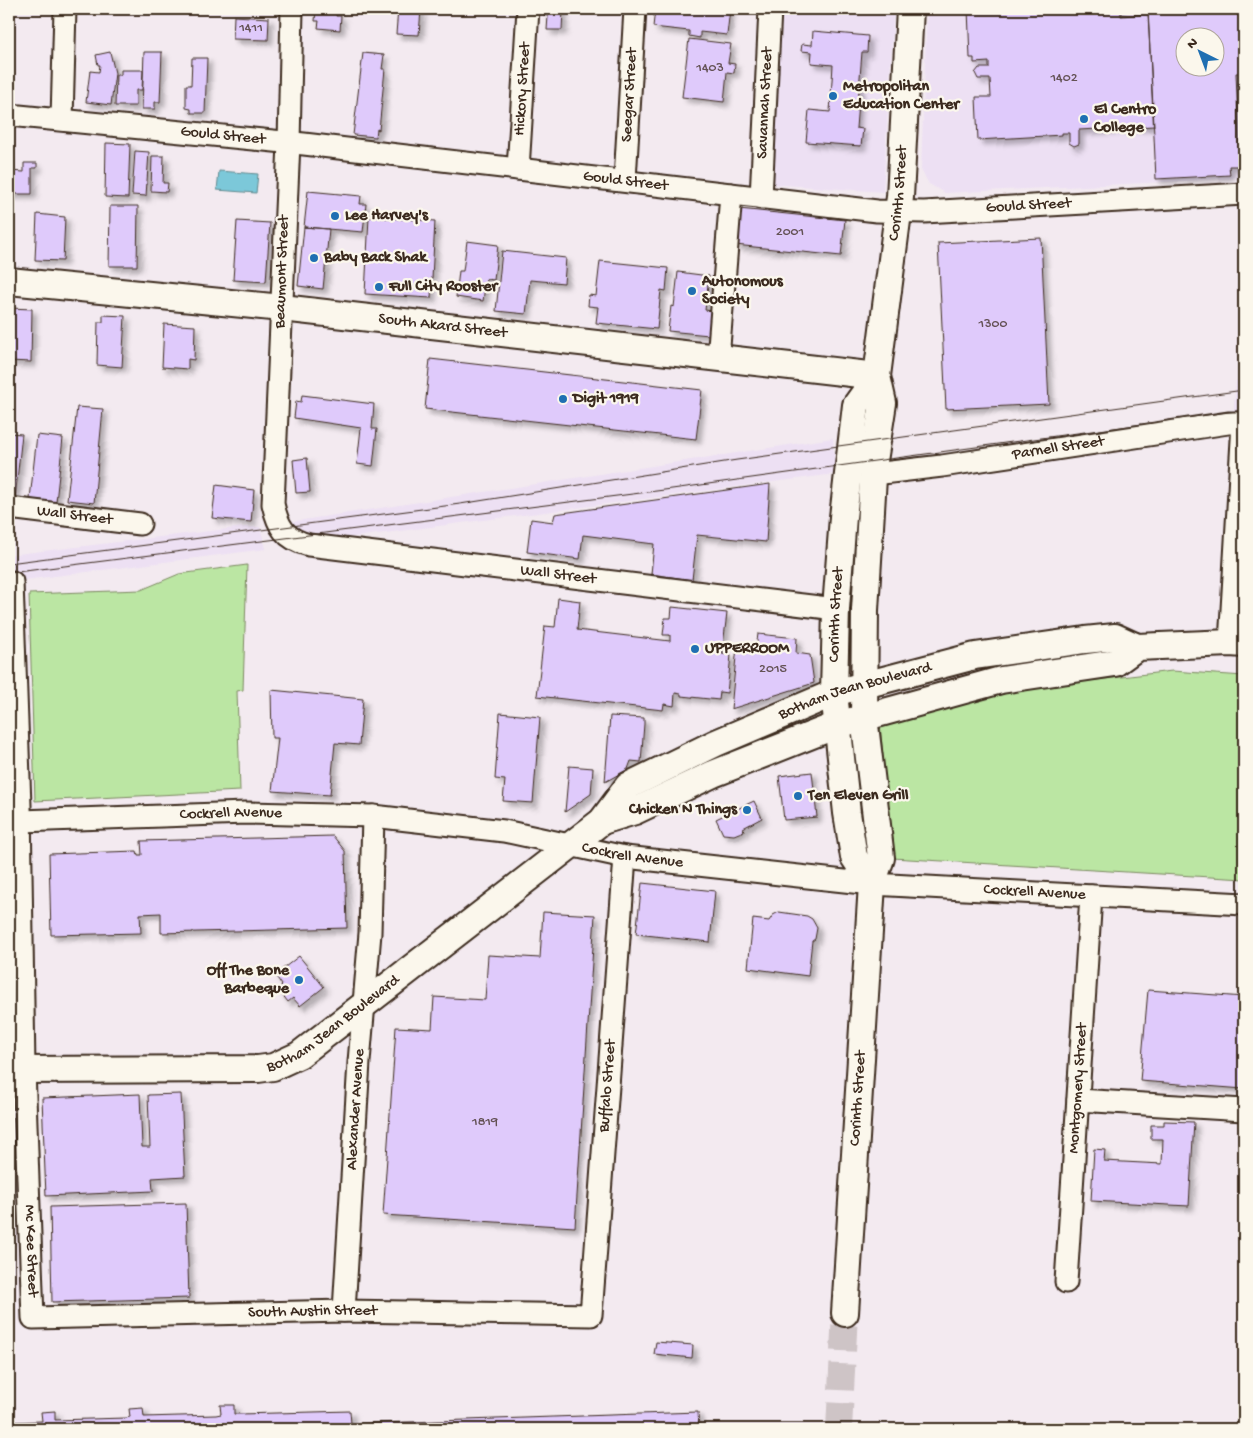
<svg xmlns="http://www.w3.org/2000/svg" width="1253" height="1438" font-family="'Gochi Hand',sans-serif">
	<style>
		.built { fill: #ede0f3; fill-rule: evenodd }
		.green { fill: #bbe6a3; stroke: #7b8860 }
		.water { fill: #7bc8d9; stroke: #61898e }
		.building { fill: #dfcafb; stroke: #3b2a1e; fill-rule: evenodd; filter: url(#shadow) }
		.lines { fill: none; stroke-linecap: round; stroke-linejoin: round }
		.major-tunnel { stroke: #cec4c6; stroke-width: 26; stroke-dasharray: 26 13; stroke-linecap: butt }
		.minor-casing { stroke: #3b2a1e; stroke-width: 25 }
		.major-casing { stroke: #3b2a1e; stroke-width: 30 }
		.minor { stroke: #fbf7ec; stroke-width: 21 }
		.major { stroke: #fbf7ec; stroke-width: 26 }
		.tram { stroke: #3b2a1e; stroke-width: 1 }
		.poi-dot { fill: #1f6fb2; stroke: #fbf7ec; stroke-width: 2 }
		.labels { text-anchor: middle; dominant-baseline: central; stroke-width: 4.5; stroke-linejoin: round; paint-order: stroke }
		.number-label { font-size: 14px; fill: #645255 }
		.poi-label { font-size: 16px; font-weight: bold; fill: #3b2a1e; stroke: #fbf7ec; text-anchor: start }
		.street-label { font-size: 16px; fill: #3b2a1e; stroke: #fbf7ec }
	</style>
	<defs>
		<filter id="shadow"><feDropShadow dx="4.5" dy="4.5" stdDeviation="2.5" flood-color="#0004"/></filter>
	</defs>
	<rect width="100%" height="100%" fill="#f3eaf0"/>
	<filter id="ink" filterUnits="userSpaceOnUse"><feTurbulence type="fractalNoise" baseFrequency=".02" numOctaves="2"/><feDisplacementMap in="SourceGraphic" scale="10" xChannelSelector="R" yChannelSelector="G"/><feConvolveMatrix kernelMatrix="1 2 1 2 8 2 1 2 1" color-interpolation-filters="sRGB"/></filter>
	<g filter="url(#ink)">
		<path class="built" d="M783,9H894L883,192L771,184Z
			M927,9H1244V178L945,193L929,184L921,170ZM1186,38H1216V68H1186Z
			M1244,380V416L1233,417L1236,381Z
			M833,438L835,474L309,543L290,522Z
			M244,527H260L266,549L9,582V555Z"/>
		<path class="green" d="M247,565L243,690L237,691L240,791L35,801L29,594L141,590L179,574Z
			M1172,671L1244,676V879L892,858L880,723L1029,688Z"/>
		<path class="water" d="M219,171L258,174L256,193L217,190Z"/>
		<path class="building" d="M316,9L337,10L336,16H341L340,30L318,28L319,21H315Z
			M398,9H421L419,35L396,34Z
			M545,9H563L562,30H547L548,16L544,15Z
			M655,9H730L727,35L700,32V38L689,36V31L653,27Z
			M968,9H1121V16L1148,14L1154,126L1079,130V144L1074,146L1069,143V133H1062V135L978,140L976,97H991L990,79H978L975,73L979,68H989V62L974,63V58H970Z
			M1148,9H1242L1244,73H1236L1240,166H1229L1230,175L1156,179ZM1186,38H1216V68H1186Z
			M234,16L269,18L268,40L233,39Z
			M813,31L868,36L867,52H862L856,128L863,129L861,146L806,142L809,110L830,112L833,65L811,63L812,52L801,51L802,44L812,45Z
			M689,39L731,44L728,63L735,64L734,73L727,72L724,102L682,97Z
			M110,52L115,73L111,105L86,102L90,71L99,72L100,65H98L96,55Z
			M144,52H162L160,102H155V109H142Z
			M363,53L384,55L382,69H385L379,130L377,129L376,137L353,135Z
			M192,58H207L205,113H191V109L186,108V85H191Z
			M121,70H143L142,90H136V106H115L116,75H121Z
			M106,143L130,144L128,198L105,197Z
			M135,151L149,152L146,196L132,195Z
			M152,156H164L163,183H168L167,192L151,191Z
			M24,163H37V168H32V194H9V171L24,172Z
			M308,191L361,196L360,204H366L363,232L304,227Z
			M110,206H138L137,266H109Z
			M739,209L845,220L841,256L735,245Z
			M37,214L65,217L63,261L35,260Z
			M369,217L435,221L431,298L365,294Z
			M237,221L270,223L266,282L233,280Z
			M304,227L329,229L323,289L298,286Z
			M1041,238L1049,404L946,409L938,243Z
			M467,241L498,245L494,280L486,279L483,301L456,297L459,271H463Z
			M502,251L566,258L564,283L530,280L526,314L496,311Z
			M600,261L668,268L666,291L661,290L657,329L596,323L598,307L588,306L589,295L596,296Z
			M678,272L709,276L705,310L712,311L709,335L668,331L671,306L674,307Z
			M9,308L32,309L31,362L9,361Z
			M103,315L125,316L122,367L97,365L98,322H103Z
			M164,324L195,326L194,360L188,359V369L162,367Z
			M430,359L702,390L696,439L425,409Z
			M302,395L374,404L372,429H377L373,466L357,464L361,428L294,418L296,401L301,402Z
			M77,407L103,409L94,503L67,500Z
			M9,433L22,434L15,499L9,498Z
			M37,435L63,438L56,502L30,499Z
			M307,458L310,492L296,493L293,460Z
			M770,484L766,542L697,535L692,580L651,574L654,544L583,535L580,559L527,552L531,519L553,522L555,514Z
			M216,485L254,490L251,522L212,518Z
			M558,598L580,601L577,630L670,641V635H663L665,618H671L672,607L727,613L722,654L731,655L727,693L720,692L719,700L681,696V694L675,693L674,706L664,704L663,710L537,696L545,626L555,627Z
			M758,634L797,638L796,653L810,655L814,683L731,709L737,646L756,648Z
			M271,690L363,699L359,745L335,743L330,795L272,791L278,738H272Z
			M500,713L540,717L533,803L503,801L505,780L495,779Z
			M610,716L644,718V724L641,762L631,761L628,769L605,782Z
			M569,766L593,768L591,794L565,812Z
			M812,772L817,817L784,820L779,776Z
			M754,801L762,818L743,828L744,831L734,835L723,834L716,819Z
			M333,836L345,851L347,928L161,933V913L140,914L141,933L51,935L49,854L137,851L138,855H142L141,841Z
			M642,883L715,891L710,942L636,934Z
			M543,912L595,915L575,1227L383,1215L396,1027L432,1029L434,997L485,1000L488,955L540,958Z
			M779,912L807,916L812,919L817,928L815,939L812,941L808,976L748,968L753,919L769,921L773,915Z
			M299,956L324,987L300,1006L293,998L288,1002L278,989L282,985L275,975Z
			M1148,990L1244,997V1089L1140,1081Z
			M140,1094L142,1147H150L148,1095L181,1094L185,1176L152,1178L153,1191L46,1196L42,1098Z
			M1164,1121L1194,1122L1189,1206L1091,1201L1094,1149L1105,1150L1104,1161L1162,1164L1163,1139H1151V1125H1164Z
			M186,1203L189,1298L52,1302L50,1207Z
			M656,1342L693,1345L692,1358L654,1354Z
			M220,1405H234V1414H240L350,1411L351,1424L698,1412L699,1429H9V1422L42,1421L41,1412L55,1411V1420L126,1418L130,1417L129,1409L143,1408L144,1417L216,1415L221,1414Z"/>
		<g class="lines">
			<path class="major-tunnel" d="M839,1429L845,1313"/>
			<defs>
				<g id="minor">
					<path id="s1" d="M292,9L289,143L273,504C278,527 285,539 309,545L836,609"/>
					<path id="s2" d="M9,115L304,144L877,211L924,212L1244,194"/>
					<path d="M62,119L65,9"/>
					<path id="s3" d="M518,169L528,9"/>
					<path id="s4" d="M625,180L635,9"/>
					<path id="s5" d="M761,198L770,9"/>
					<path d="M718,359L731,194"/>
					<path id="s6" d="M874,474L942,466L1228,423H1243L1230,643"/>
					<path id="s7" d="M9,508L140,524"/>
					<path id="s8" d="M12,582L20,806L24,1069L33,1318L344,1311L591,1315L625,857"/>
					<path id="s9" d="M21,821L246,813L373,816L504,831L625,857L872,884L1244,904"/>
					<path d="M1078,1100L1244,1110"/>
					<path id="s10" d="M1066,1282L1091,896"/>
					<path id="s11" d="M344,1311L359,1062L370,933L373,816"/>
				</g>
				<g id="major">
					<path id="s12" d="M9,281L282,308L877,376"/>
					<path d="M602,821L635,811L713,774L837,725L1001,680L1115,663L1137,647"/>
					<path id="s13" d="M872,884L854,857L847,813L834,693L836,609L843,517L856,405L877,376"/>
					<path id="s14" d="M9,1070L258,1069L273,1067L299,1055L602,821L628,786L716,743L834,693L975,656L1085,640L1115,637L1137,647L1230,643L1244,644"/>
					<path id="s15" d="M845,1313L872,884L881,858L864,717L865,610L874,461L883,403L877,376L900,197L910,9"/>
				</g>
			</defs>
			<use href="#minor" class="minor-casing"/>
			<use href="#major" class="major-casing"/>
			<use href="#minor" class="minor"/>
			<use href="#major" class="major"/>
			<path class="tram" d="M9,563L460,504L737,460L1244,390
				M9,573L672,489L1244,410"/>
		</g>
	</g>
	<g class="poi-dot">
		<circle cx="833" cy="96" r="5"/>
		<circle cx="1084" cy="119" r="5"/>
		<circle cx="335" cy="216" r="5"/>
		<circle cx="314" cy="258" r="5"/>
		<circle cx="379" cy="287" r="5"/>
		<circle cx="692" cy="291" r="5"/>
		<circle cx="563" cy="399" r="5"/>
		<circle cx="695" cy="649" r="5"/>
		<circle cx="798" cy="796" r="5"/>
		<circle cx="747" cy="810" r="5"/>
		<circle cx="299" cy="980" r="5"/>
	</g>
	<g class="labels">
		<g class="number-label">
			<text x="251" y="28">1411</text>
			<text x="710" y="68">1403</text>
			<text x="1064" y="78">1402</text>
			<text x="790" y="232">2001</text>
			<text x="993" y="324">1300</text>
			<text x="773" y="669">2015</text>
			<text x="485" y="1122">1819</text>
		</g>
		<g class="poi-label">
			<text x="843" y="87">Metropolitan<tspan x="843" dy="18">Education Center</tspan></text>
			<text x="1094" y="110">El Centro<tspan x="1094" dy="18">College</tspan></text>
			<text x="345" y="216">Lee Harvey's</text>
			<text x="324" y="258">Baby Back Shak</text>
			<text x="702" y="282">Autonomous<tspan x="702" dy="18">Society</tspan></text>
			<text x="389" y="287">Full City Rooster</text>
			<text x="573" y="399">Digit 1919</text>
			<text x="705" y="649">UPPERROOM</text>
			<text x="808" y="796">Ten Eleven Grill</text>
			<text x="737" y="810" text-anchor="end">Chicken N Things</text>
			<text x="289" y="971" text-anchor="end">Off The Bone<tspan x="289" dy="18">Barbeque</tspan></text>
		</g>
		<g class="street-label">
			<text stroke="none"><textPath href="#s3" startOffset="80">Hickory Street</textPath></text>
			<text stroke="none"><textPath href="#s4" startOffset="85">Seegar Street</textPath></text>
			<text stroke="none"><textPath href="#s5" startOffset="95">Savannah Street</textPath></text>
			<text stroke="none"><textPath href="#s2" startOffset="215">Gould Street</textPath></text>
			<text stroke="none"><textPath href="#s2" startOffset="620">Gould Street</textPath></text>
			<text stroke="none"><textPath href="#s15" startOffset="1126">Corinth Street</textPath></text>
			<text stroke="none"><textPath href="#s2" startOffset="1025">Gould Street</textPath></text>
			<text transform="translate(283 272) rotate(-88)">Beaumont Street</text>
			<text stroke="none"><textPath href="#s12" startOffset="436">South Akard Street</textPath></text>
			<text stroke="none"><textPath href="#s6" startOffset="186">Parnell Street</textPath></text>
			<text stroke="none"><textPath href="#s7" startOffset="66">Wall Street</textPath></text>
			<text stroke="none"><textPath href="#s1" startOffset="805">Wall Street</textPath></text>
			<text stroke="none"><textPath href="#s13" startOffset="276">Corinth Street</textPath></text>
			<text stroke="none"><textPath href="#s14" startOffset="966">Botham Jean Boulevard</textPath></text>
			<text stroke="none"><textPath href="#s9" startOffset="210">Cockrell Avenue</textPath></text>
			<text stroke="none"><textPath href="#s9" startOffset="615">Cockrell Avenue</textPath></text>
			<text stroke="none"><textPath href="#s9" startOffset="1019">Cockrell Avenue</textPath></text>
			<text stroke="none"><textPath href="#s14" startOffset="338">Botham Jean Boulevard</textPath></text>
			<text stroke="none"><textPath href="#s8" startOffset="1524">Buffalo Street</textPath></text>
			<text stroke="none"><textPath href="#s10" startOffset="194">Montgomery Street</textPath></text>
			<text stroke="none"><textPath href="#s15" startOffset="215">Corinth Street</textPath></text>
			<text stroke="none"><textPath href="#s11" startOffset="202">Alexander Avenue</textPath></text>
			<text stroke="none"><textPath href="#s8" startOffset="669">Mc Kee Street</textPath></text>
			<text stroke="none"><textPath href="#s8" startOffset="1016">South Austin Street</textPath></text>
		</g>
	</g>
	<rect width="1253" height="1438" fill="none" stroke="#fbf7ec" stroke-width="30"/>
	<rect x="15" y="15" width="1223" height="1408" fill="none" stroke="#3b2a1e" stroke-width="2" filter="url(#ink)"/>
	<g transform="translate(1200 52) rotate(318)"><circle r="24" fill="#fbf7ec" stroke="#aea59a"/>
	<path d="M0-4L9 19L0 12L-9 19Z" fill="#1f6fb2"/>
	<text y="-8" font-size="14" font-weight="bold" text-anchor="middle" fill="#3b2a1e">N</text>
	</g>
</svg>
